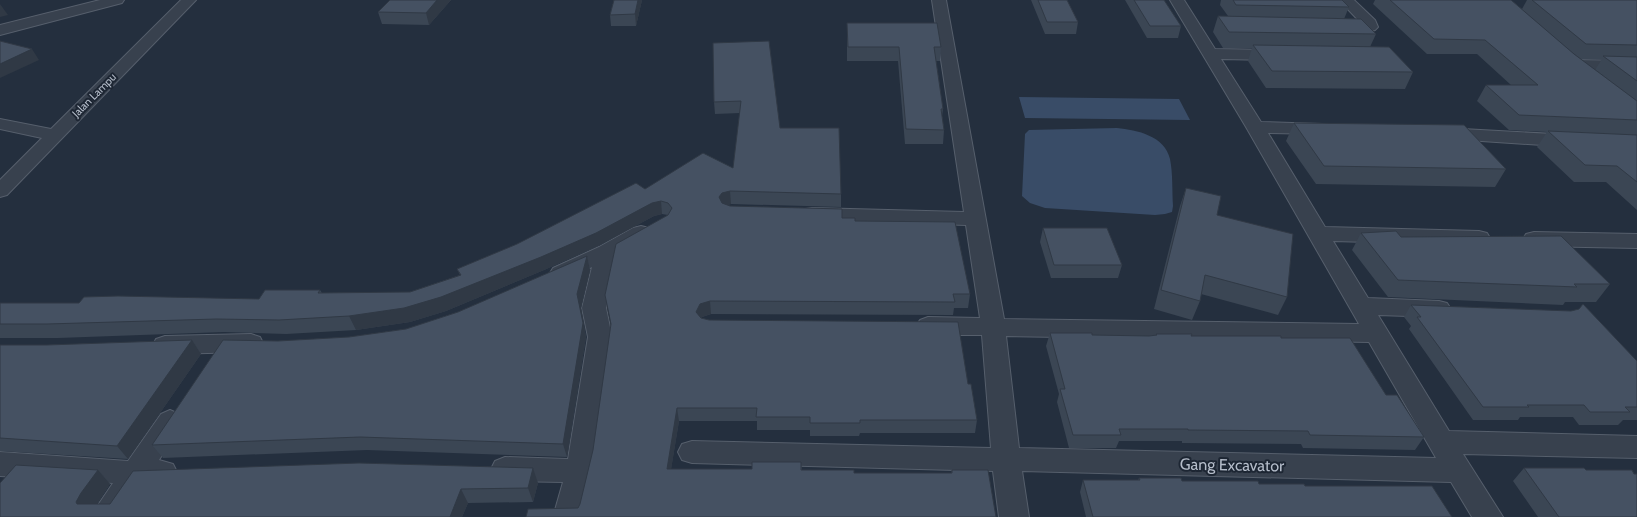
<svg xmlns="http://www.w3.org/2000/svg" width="1637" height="517" font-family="Cabin,sans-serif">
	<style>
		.water { fill: #394c67 }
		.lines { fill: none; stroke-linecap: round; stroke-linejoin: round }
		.minor-casing { stroke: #565f6c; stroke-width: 2 }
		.minor { fill: #38414e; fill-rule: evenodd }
		.wall { fill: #3b4654; fill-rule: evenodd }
		.shaded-wall { fill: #303945 }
		.building { fill: #455162; stroke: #303945 }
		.labels { text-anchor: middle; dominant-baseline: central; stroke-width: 4; stroke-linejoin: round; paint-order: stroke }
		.far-street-label { font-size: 11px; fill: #b4bcc9; stroke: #1d2633 }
		.near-street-label { font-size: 16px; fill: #b4bcc9; stroke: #1d2633 }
	</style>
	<rect width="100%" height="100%" fill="#242f3e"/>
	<path class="water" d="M1019,97L1179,99L1190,120L1025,118Z
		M1117,128C1137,130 1165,136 1170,159C1173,174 1172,191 1173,206L1172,212L1165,214L1155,215L1045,208L1030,203L1022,196L1025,134L1029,130Z"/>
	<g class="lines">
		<defs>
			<path id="minor" d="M100,0H124L122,3L0,35V25Z
				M181,0H196L7,195L0,197V180L42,138L0,129V119L51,129Z
				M932,0H946L1004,319L1359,324L1246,127L1170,0H1184L1215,49L1279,50L1285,52L1287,55L1285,58L1279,60L1221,59L1261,122L1322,124L1328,125L1331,129L1328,133L1322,134L1268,133L1325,227L1479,231L1487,233L1490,238L1487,243L1479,245L1333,241L1368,298L1439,301L1447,303L1451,309L1447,315L1439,317L1378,315L1449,431L1637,436V458L1463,454L1503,517H1472L1451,482L1022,471L1029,517H999L993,471L692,463L682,460L678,452L682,444L692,441L991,448L982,335H928L920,332L916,326L920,320L928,317L980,318L966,225L812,220L805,219L802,214L805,209L812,208L964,212ZM1006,336L1369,342L1436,458L1019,448Z
				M1339,0H1354L1375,20L1378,27L1375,30L1362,34L1334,31L1331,28L1334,25L1339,23L1362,24Z
				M1572,60L1637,61V71L1572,70L1566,68L1564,65L1566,62Z
				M1444,128L1572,135L1579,137L1581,141L1579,145L1572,147L1437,138L1435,134L1437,130Z
				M641,226L649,228L652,233L649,238L617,256L606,308L612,337L594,471L583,517H553L563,482L505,481L495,477L491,469L495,461L505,457L568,459L588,337L582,308L592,267L569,278L561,280L553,278L550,273L553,268L599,247L633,228Z
				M1534,232L1637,234V248L1534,246L1526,244L1523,239L1526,234Z
				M251,334L260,337L263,343L260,349L251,352L165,354L156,351L153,345L156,339L165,336Z
				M170,410L179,414L183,421L159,460L173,464L177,472L173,480L163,484L143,485L122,517H91L96,508L113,483L0,476V452L128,461L161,414Z"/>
		</defs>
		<use href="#minor" class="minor-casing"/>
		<use href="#minor" class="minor"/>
	</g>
	<path class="wall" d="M390,0H451L429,25L382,24L378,12Z
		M614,0H642L636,26H611L610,15Z
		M1031,0H1067L1078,22L1076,34H1045Z
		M1125,0H1164L1181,26L1178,38H1147Z
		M1221,0H1342L1349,7L1344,19L1376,34L1370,47L1413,72L1405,89L1266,88L1248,61L1252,48H1223L1213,32L1218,16H1228L1220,5Z
		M1375,0H1511L1522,9L1527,0H1637V210L1606,182H1574L1537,147L1547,132L1509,130L1477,101L1486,85H1511L1477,54H1427L1373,4ZM1580,59H1602L1595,70Z
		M847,23L941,47L940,61H936L943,109L942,116L944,130L943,144H905L898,61H847Z
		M713,43L780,128L841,194V207L731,204L727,205L730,206L842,218L855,221L970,294L968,308H954L953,315L711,314L702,317L701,318L968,384L977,420L975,433H860L859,436H810V430H757V421H679L671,469H752L801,462L802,470L854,473H951L952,470H988L578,508L580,504L668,215L662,214L654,216L598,246L544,270L446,311L410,322L356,330L286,334L224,332L58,338H0V303H79L259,299L320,290L322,293L410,292L460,275L457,269L517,244L645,189L733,168L740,113L715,114L714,102Z
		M1294,123L1506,169L1495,187L1316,184L1286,141Z
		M1186,188L1217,215L1287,297L1278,315L1201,294L1200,301L1192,320L1154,309L1180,206Z
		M1043,228L1122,265L1118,278H1051L1040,242Z
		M1361,233L1401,237L1610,284L1596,302H1565L1563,305L1388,297L1352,250Z
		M587,256L590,270L581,308L586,337L567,457L367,450L163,458L152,445L278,341L349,337L406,329L458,312Z
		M1411,305L1637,361V420H1623L1618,425H1579L1573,417H1520L1518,420H1473L1409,329L1411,326L1404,317Z
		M1050,333L1092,335L1149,336L1156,335V334L1191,336L1281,338L1386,395L1424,437L1415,450L1303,448L1301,444L1182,443V441H1119L1116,448H1069L1057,402L1059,394L1046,346Z
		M192,340L201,354L128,459L0,451V345H47Z
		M533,468L538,483L533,502L468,503L462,517H0L98,470L110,484L97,504H110Z
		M1524,468L1586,470L1634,474L1637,517H1538L1513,481Z
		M1139,478L1182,481L1259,484L1305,486L1452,517H1086L1080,492L1083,480H1138Z"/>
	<path class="shaded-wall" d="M437,0H451L429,25L426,13Z
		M638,0H642L636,26L635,14Z
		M0,4L8,15L0,17Z
		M32,49L39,60L0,78V64Z
		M730,191L731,204L724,206L720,210L719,197L722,193Z
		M661,201L662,214L654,216L598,246L544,270L446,311L410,322L356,330L349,316L404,308L652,203Z
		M587,256L590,270L581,308L586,337L567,457L563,444L577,294Z
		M710,301L711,314L702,317L698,325L696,312L700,304Z
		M192,340L201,354L128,459L117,446Z
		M677,408L679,421L669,482L667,469Z
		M533,468L538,483L533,502L528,488Z
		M98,470L110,484L95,507L77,504L76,502L81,493Z
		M461,489L468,503L462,517H450Z"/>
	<path class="building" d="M390,0H437L426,13L378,12Z
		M614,0H638L635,14L610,15Z
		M1038,0H1067L1078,22H1047Z
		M1134,0H1164L1181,26H1150Z
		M1233,0H1342L1349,7L1236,5Z
		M1390,0H1511L1574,54L1637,101V120L1519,115L1486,85H1538L1485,40L1434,39Z
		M1532,0H1637V45L1586,44Z
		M1218,16L1361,19L1376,34L1229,32Z
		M847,23H937L941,47H934L943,109H941L944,130L906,129L899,47H848Z
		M0,41L32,49L0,64Z
		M769,41L780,128H839L841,194L730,191L722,193L719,197L722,203L730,206L842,209V218H855V221L955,222L970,294H953L955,302L710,301L700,304L696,312L701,318L709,320L958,322L968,384H971L977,420H860V423H810V417H756L757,408H677L667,469H752V462H801V470H854V473H952V470H988L996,517H526L528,509L578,508L580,504L593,450L611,324L605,295L616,244L668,215L672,208L668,203L661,201L652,203L596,233L541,257L441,297L404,308L349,316L279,320L216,319L47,324H0V303H79L84,297L118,296L259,299L265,290H320L318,293L410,292L461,275L457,269L517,244L636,183L645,189L703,153L733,168L741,101L714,102L713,43Z
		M1253,45L1389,47L1413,72L1272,71Z
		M1603,56L1637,57V81Z
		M1294,123L1464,125L1506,169L1324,166Z
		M1548,131L1637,135V182L1617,166L1585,165Z
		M1186,188L1221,196L1217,215L1293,234L1287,297L1205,275L1200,301L1161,290Z
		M1043,228H1107L1122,265H1054Z
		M1396,231L1401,237L1561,236L1610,284H1574L1577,287L1398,280L1361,233Z
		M587,256L577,294L583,323L563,444L360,437L152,445L223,340L278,341L349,337L406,329L458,312Z
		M1583,304L1637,361V407H1625L1630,412H1590L1584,405H1527L1529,407H1483L1417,317H1421L1411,305L1571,311L1579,309Z
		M1050,333H1092V335L1149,336L1157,335L1156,334H1192L1191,336H1281V338H1350L1386,395H1397L1424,437L1310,435L1308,431L1188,430V429H1119L1121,435H1073L1060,389H1065Z
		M192,340L117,446L0,438V345H47Z
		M359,463L533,468L528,488L461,489L450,517H0V483L16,465L98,470L81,493L76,502L77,504H110L133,471Z
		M1524,468H1584L1586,470H1632L1634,474H1637V517H1559Z
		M1139,478H1181L1182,481H1258L1259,484H1304L1305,486H1432L1452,517H1093L1083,480H1140Z"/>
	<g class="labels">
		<g class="far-street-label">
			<text transform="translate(94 95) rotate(-45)">Jalan Lampu</text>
		</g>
		<g class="near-street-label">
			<text transform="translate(1232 465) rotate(1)">Gang Excavator</text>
		</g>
	</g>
</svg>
